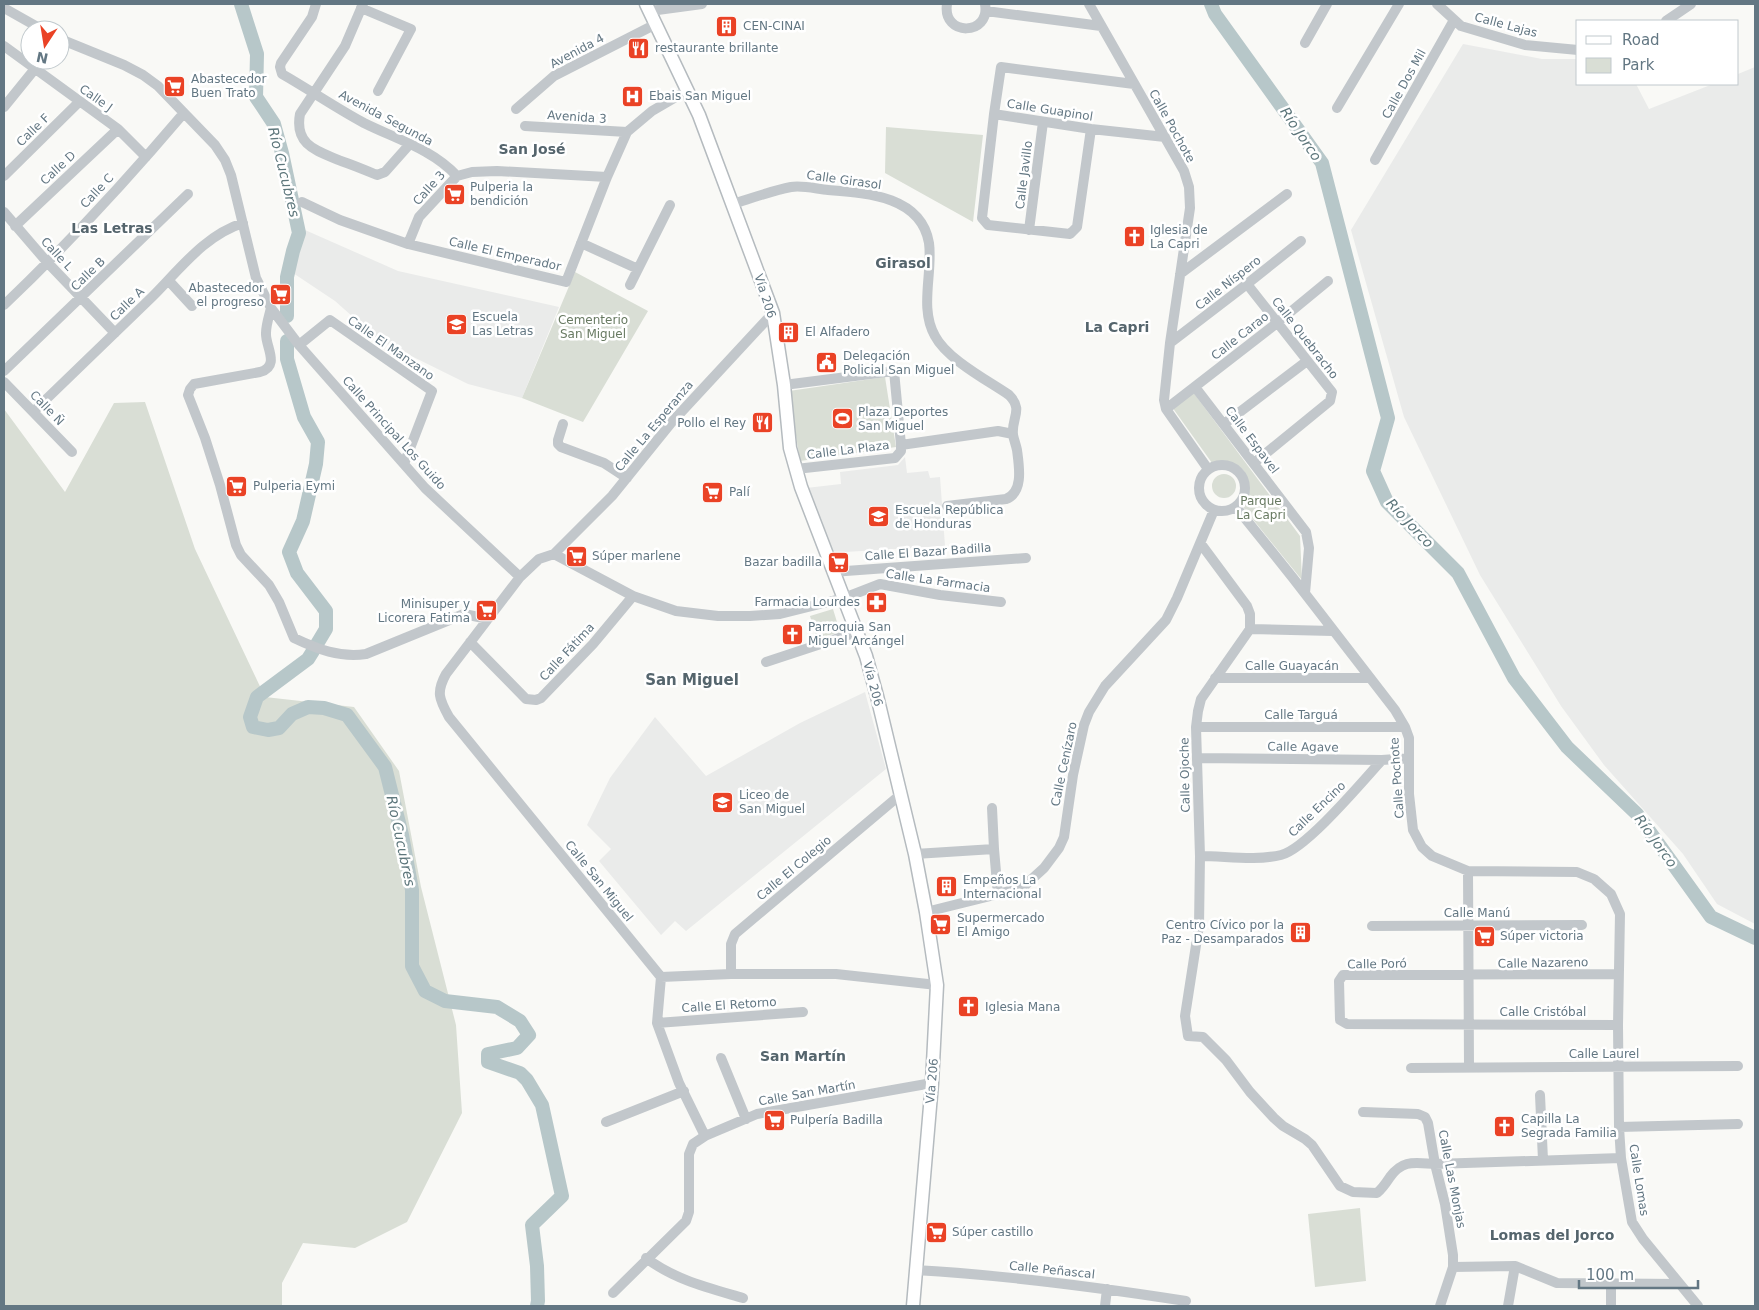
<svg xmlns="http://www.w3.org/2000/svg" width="1759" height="1310" font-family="'DejaVu Sans',sans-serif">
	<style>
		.built { fill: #eaebea }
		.green { fill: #d9ded5 }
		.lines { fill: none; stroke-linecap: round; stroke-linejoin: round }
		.river { stroke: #b7c7c9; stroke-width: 14 }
		.major-casing { stroke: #b5bbbf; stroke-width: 15 }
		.minor { stroke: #c2c7cb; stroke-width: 10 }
		.major { stroke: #fff; stroke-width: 12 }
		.labels { text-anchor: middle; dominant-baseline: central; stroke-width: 5; stroke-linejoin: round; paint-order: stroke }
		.street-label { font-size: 12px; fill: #637783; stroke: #fff }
		.poi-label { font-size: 12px; fill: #637783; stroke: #fff; text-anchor: start }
		.park-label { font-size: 12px; fill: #687a62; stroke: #fff }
		.water-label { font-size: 14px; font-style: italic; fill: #5e777c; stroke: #fff }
		.neighbourhood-label { font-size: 14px; font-weight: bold; fill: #55656d; stroke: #fff }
		.quarter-label { font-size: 15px; font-weight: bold; fill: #55656d; stroke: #fff }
	</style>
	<rect width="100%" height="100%" fill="#f9f9f6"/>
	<path class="built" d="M1463,44L1542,59H1578V84H1636L1649,109L1713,84H1738V74L1755,67V924L1717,904L1683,854L1604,765L1561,706L1480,575L1404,417L1351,230Z
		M305,230L398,271L559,307L522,398L468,384L379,340L335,301L293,273Z
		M905,457L907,473L928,471L930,478L940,477L945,546L828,553L806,488L841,484L840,472L898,465Z
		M865,692L886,769L686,931L675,921L661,935L599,861L611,849L587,825L610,778L655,717L706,776L800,723Z"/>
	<path class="green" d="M886,127L983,135L973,222L885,173Z
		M575,272L648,311L583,422L522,398Z
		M885,377L896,447L800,461L789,391Z
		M1193,392L1300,536L1302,580L1243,507C1258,480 1243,456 1212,463L1172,407Z
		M145,402L195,549L265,697L354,707L399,771L421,887L456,1025L462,1113L407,1222L355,1248L303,1243L282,1283V1306H4V409L65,492L114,403Z
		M1212 486a12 12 0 1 1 24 0a12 12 0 1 1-24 0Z
		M833,609L840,632L817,639L810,616Z
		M1360,1208L1366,1281L1315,1287L1308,1214Z"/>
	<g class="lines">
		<path class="river" d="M241,4L257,54L256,97L274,124L282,153L299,233L293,251L287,277V316
			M1211,4L1215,14L1322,163L1388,418L1373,471L1387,502L1458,573L1514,678L1567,747L1637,814L1711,917L1755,938
			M287,341V359L304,417L318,442L316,464L303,521L289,552L297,573L326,611V629L317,644
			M313,651L308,659L257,697L250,717L253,727L268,730L279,728L292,714L308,707L324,708L347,715L385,767L402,835L412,890V966L425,991L445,1001L497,1007L520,1021L529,1035L517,1048L488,1054V1062L520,1073L527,1080L542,1105L562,1196L532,1225L537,1266L538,1301L537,1306"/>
		<defs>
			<path id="major" d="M646,4L699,115L773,313L784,385L790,448L801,487L866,656L877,696L915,854L926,912L937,985L932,1083L913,1306"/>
		</defs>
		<use href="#major" class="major-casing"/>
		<path class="minor" d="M316,4L312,17L281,63L280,67L282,74C310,90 336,108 364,123C396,139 432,149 457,176
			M363,4L345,46L300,114C294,146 318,151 341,161C353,165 365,170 377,175L385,172L409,145
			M947,4C942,37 991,36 985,4
			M1089,4L1184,171L1189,187L1190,208L1170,343L1164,400L1166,409L1208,469
			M1437,4L1461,26L1525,45L1578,50
			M4,8L43,30
			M361,8L411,29L378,91
			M650,11L702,4
			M986,11L1101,26
			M1666,21L1691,4
			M60,39L124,65L143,75L158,86L215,145L225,160L231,175L256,278L271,308L299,345L425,488L520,577
			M1305,43L1327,4
			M4,46L118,129L146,157
			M1134,84L1001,67L994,114L1091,129L1165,137
			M4,107L34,70
			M1337,108L1399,4
			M516,109L554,76L656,24
			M994,114L982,218L988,225L1070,234L1077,227L1091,129
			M525,126L627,132
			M1375,160L1454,20
			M4,176L79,102
			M457,176L472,172L497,171L607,177
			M302,202L340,220L408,244L566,282L607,177L627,132L652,111L688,90
			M733,204C752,198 771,191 791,187C802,185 817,189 828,190C867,193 921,196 929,243C933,273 919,308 935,336C947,359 987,380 1009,395C1024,410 1011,418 1013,435C1014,440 1016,445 1017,450C1019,466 1024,492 1006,499L947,506
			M4,212L47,262L115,333
			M15,226L118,129
			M1029,230L1043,122
			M581,243L638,269
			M408,244L419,217L457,176
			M1180,274L1287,194
			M169,281L192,306
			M1247,284L1332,392L1330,401L1254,463
			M630,285L670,205
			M4,305C67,245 127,180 183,114
			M271,308C269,316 266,325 266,333C265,346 281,366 260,372L194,384L190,389L188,395L205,438L220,485L236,545L241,555L269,585L279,602L294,638C317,649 340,658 366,654L464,614L488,619
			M1170,343L1247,284L1301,241
			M299,345L330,320L432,391L404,464
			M4,371L188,194
			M4,382L72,452
			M784,385L894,371L901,445
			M1195,387L1306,532L1309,548L1305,593
			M1166,409L1277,323L1328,281
			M34,411C73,373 113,335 152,297C180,269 205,235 243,223
			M563,424L558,440V444L561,447L604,463L627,478
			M1224,424L1307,361
			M1199 488a23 23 0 1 1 46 0a23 23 0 1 1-46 0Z
			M796,469L895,458L901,451V445L998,431L1013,434
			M1236,507L1293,578L1395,710L1405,727L1409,738V794L1413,830L1422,847L1432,856L1468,871L1577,872L1594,879L1611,894L1620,914L1618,1025L1619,1127L1621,1158L1628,1199L1632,1222L1643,1239L1698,1306
			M1201,544L1247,606L1250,614V629L1201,699L1198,711L1196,727L1200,856L1199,926L1185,1016L1188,1036L1203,1037L1226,1060L1250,1092L1274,1118L1283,1126L1305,1139L1312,1145L1340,1186L1353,1192L1377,1193C1383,1188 1386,1183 1390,1177C1403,1159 1415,1163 1435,1164L1621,1158
			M554,554L612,496L671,423L773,313
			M832,572L1026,558
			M1250,629L1333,631
			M470,642L526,699L536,700L541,698L593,644L633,596
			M766,662L857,632
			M1215,678H1370
			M1196,727H1405
			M1197,758L1382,760L1409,758
			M992,808L994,849
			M915,854L994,849L998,895
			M1200,856C1226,856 1255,861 1281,855C1306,849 1362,782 1382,760
			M1468,871L1469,1066
			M926,912L1022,888L1044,868L1059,848L1064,837L1073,775L1084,725L1089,712L1105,686L1166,620L1177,598L1214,510
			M1372,926L1582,925
			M731,974V944L735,934L900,795
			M661,977L657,1023L679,1083L705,1136
			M937,985L836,974H731L661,977L449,717C439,699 436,692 446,674L520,577L539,559L554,554L633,596L676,611L718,616H750L780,614L844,598L880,584L940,595L1001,602
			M657,1023L803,1012
			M1618,1025L1347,1024L1340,1020L1339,981L1343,975L1619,974
			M721,1058L746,1119
			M1411,1068L1738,1066
			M1540,1095L1543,1160
			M1363,1112L1418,1114L1425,1117L1428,1123L1435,1164L1445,1204L1453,1255V1267L1440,1306
			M606,1122L684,1091
			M1619,1127L1738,1124
			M646,1258C675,1280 709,1288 743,1298
			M1453,1267L1515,1266L1557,1283L1680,1284
			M915,1270C1006,1275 1096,1287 1186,1301
			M613,1293L686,1221L689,1212V1154L693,1144L705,1136L757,1114L932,1083
			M1105,1306L1107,1289
			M1508,1306L1515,1266
			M1611,1306V1284"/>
		<use href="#major" class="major"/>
	</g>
	<defs>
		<symbol id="building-square" viewBox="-11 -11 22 22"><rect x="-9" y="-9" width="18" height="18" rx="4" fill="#ea4225" stroke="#fff"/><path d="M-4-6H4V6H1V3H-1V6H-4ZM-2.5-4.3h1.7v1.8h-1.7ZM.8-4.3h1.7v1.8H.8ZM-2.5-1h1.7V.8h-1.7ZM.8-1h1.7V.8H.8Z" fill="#fff"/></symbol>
		<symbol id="restaurant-square" viewBox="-11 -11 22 22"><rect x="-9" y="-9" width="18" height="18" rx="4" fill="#ea4225" stroke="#fff"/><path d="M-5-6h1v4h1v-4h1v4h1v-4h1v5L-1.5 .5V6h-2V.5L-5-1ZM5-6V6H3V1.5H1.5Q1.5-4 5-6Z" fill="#fff"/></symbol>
		<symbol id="supermarket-square" viewBox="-11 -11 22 22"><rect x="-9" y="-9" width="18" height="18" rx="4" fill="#ea4225" stroke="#fff"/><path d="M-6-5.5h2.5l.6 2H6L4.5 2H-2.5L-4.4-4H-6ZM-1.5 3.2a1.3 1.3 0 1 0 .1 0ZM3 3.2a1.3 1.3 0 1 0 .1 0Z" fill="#fff"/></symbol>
		<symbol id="hospital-square" viewBox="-11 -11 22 22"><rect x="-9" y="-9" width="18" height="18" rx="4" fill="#ea4225" stroke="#fff"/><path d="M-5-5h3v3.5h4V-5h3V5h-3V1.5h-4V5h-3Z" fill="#fff"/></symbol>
		<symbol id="church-square" viewBox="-11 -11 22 22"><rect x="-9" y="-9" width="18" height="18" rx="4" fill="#ea4225" stroke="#fff"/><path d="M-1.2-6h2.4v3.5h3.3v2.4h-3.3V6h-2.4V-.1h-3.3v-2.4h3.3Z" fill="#fff"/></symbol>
		<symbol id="school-square" viewBox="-11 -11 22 22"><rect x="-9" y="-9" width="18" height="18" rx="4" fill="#ea4225" stroke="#fff"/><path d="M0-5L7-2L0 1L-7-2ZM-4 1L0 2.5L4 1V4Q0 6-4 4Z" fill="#fff"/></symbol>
		<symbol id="civic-square" viewBox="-11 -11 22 22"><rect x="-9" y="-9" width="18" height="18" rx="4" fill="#ea4225" stroke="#fff"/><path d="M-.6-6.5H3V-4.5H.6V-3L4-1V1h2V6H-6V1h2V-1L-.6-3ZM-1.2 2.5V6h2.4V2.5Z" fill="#fff"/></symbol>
		<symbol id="stadium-square" viewBox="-11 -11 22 22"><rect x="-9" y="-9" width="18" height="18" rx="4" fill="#ea4225" stroke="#fff"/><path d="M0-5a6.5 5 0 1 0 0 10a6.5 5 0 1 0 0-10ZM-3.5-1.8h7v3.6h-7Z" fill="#fff"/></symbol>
		<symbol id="pharmacy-square" viewBox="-11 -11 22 22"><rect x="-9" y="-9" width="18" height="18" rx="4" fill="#ea4225" stroke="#fff"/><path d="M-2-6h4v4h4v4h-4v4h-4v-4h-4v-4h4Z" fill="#fff"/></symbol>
	</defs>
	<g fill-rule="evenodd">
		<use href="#building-square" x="714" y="14" width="25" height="25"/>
		<use href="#restaurant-square" x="626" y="36" width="25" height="25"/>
		<use href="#supermarket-square" x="162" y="74" width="25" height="25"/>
		<use href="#hospital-square" x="620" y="84" width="25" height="25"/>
		<use href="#supermarket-square" x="442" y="182" width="25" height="25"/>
		<use href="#church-square" x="1122" y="224" width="25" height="25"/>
		<use href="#supermarket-square" x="268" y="282" width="25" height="25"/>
		<use href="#school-square" x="444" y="312" width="25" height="25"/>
		<use href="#building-square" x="776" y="320" width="25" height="25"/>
		<use href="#civic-square" x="814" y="350" width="25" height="25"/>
		<use href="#stadium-square" x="830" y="406" width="25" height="25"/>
		<use href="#restaurant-square" x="750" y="410" width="25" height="25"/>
		<use href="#supermarket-square" x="224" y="474" width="25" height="25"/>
		<use href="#supermarket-square" x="700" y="480" width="25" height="25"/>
		<use href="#school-square" x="866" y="504" width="25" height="25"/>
		<use href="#supermarket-square" x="564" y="544" width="25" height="25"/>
		<use href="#supermarket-square" x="826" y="550" width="25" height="25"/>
		<use href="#pharmacy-square" x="864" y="590" width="25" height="25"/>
		<use href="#supermarket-square" x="474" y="598" width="25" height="25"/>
		<use href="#church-square" x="780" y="622" width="25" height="25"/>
		<use href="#school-square" x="710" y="790" width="25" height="25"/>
		<use href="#building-square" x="934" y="874" width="25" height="25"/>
		<use href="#supermarket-square" x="928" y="912" width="25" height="25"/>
		<use href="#building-square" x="1288" y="920" width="25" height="25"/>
		<use href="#supermarket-square" x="1472" y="924" width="25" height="25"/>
		<use href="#church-square" x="956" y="994" width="25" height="25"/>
		<use href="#supermarket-square" x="762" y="1108" width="25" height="25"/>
		<use href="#church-square" x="1492" y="1114" width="25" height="25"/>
		<use href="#supermarket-square" x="924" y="1220" width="25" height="25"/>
	</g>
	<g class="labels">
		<g class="street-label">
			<text transform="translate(1506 25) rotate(15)">Calle Lajas</text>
			<text transform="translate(577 51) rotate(-28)">Avenida 4</text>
			<text transform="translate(1404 84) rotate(-61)">Calle Dos Mil</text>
			<text transform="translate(96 98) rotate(35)">Calle J</text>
			<text transform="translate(1050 110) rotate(9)">Calle Guapinol</text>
			<text transform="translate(577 117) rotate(4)">Avenida 3</text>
			<text transform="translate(386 118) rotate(28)">Avenida Segunda</text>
			<text transform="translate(1172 126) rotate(61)">Calle Pochote</text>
			<text transform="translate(33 130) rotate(-44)">Calle F</text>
			<text transform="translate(58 168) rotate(-43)">Calle D</text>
			<text transform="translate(1024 175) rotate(-83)">Calle Javillo</text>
			<text transform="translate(844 180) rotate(8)">Calle Girasol</text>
			<text transform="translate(429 188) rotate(-48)">Calle 3</text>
			<text transform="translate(97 191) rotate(-47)">Calle C</text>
			<text transform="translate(57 254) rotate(47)">Calle L</text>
			<text transform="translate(505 254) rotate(13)">Calle El Emperador</text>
			<text transform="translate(88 274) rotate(-44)">Calle B</text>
			<text transform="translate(1228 283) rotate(-38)">Calle Níspero</text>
			<text transform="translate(765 296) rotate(72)">Vía 206</text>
			<text transform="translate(127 304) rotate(-44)">Calle A</text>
			<text transform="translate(1240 336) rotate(-38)">Calle Carao</text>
			<text transform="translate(1305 338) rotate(52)">Calle Quebracho</text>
			<text transform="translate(391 348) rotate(35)">Calle El Manzano</text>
			<text transform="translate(47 408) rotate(46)">Calle Ñ</text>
			<text transform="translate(654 426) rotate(-50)">Calle La Esperanza</text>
			<text transform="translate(394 433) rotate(48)">Calle Principal Los Guido</text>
			<text transform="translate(1252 440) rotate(53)">Calle Espavel</text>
			<text transform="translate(848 450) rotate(-7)">Calle La Plaza</text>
			<text transform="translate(928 552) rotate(-4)">Calle El Bazar Badilla</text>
			<text transform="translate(938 581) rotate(8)">Calle La Farmacia</text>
			<text transform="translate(567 652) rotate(-47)">Calle Fátima</text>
			<text x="1292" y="666">Calle Guayacán</text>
			<text transform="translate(873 684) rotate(75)">Vía 206</text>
			<text x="1301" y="715">Calle Targuá</text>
			<text transform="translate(1303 747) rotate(1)">Calle Agave</text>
			<text transform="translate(1064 764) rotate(-78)">Calle Cenízaro</text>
			<text transform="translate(1185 775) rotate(-91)">Calle Ojoche</text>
			<text transform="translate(1397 778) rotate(-94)">Calle Pochote</text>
			<text transform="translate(1317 809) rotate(-44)">Calle Encino</text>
			<text transform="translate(794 868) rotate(-40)">Calle El Colegio</text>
			<text transform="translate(599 881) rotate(51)">Calle San Miguel</text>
			<text x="1477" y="913">Calle Manú</text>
			<text transform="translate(1543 963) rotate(-1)">Calle Nazareno</text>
			<text transform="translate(1377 964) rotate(-1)">Calle Poró</text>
			<text transform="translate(729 1005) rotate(-4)">Calle El Retorno</text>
			<text x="1543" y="1012">Calle Cristóbal</text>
			<text x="1604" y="1054">Calle Laurel</text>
			<text transform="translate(932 1081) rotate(-85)">Vía 206</text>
			<text transform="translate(807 1093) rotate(-10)">Calle San Martín</text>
			<text transform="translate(1452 1179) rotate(79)">Calle Las Monjas</text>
			<text transform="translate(1639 1180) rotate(81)">Calle Lomas</text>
			<text transform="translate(1052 1270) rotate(6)">Calle Peñascal</text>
		</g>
		<g class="poi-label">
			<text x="743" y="26">CEN-CINAI</text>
			<text x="655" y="48">restaurante brillante</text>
			<text x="191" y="79">Abastecedor<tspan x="191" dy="14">Buen Trato</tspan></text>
			<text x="649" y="96">Ebais San Miguel</text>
			<text x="470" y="187">Pulperia la<tspan x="470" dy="14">bendición</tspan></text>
			<text x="1150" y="230">Iglesia de<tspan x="1150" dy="14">La Capri</tspan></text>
			<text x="264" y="288" text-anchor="end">Abastecedor<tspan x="264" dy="14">el progreso</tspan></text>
			<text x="472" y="317">Escuela<tspan x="472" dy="14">Las Letras</tspan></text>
			<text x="805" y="332">El Alfadero</text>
			<text x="843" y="356">Delegación<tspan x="843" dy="14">Policial San Miguel</tspan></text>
			<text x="858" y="412">Plaza Deportes<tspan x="858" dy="14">San Miguel</tspan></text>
			<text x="746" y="423" text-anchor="end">Pollo el Rey</text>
			<text x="253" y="486">Pulperia Eymi</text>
			<text x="729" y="492">Palí</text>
			<text x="895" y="510">Escuela República<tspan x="895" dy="14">de Honduras</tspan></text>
			<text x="592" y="556">Súper marlene</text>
			<text x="822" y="562" text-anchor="end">Bazar badilla</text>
			<text x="860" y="602" text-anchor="end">Farmacia Lourdes</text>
			<text x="470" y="604" text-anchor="end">Minisuper y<tspan x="470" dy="14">Licorera Fatima</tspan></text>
			<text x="808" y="627">Parroquia San<tspan x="808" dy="14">Miguel Arcángel</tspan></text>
			<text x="739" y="795">Liceo de<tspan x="739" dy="14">San Miguel</tspan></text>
			<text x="963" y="880">Empeños La<tspan x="963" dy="14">Internacional</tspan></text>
			<text x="957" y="918">Supermercado<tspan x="957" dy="14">El Amigo</tspan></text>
			<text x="1284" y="925" text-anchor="end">Centro Cívico por la<tspan x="1284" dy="14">Paz - Desamparados</tspan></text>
			<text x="1500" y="936">Súper victoria</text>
			<text x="985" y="1007">Iglesia Mana</text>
			<text x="1521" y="1119">Capilla La<tspan x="1521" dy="14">Segrada Familia</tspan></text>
			<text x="790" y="1120">Pulpería Badilla</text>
			<text x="952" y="1232">Súper castillo</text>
		</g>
		<g class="park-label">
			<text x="593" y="320">Cementerio<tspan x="593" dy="14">San Miguel</tspan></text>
			<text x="1261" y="501">Parque<tspan x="1261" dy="14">La Capri</tspan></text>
		</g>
		<g class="water-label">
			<text transform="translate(1301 134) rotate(56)">Río Jorco</text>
			<text transform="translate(284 172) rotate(76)">Río Cucubres</text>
			<text transform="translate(1410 523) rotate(47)">Río Jorco</text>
			<text transform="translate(401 841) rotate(78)">Río Cucubres</text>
			<text transform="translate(1656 841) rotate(54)">Río Jorco</text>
		</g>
		<g class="neighbourhood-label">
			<text x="532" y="149">San José</text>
			<text x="112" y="228">Las Letras</text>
			<text x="903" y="263">Girasol</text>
			<text x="1117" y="327">La Capri</text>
			<text x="803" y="1056">San Martín</text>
			<text x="1552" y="1235">Lomas del Jorco</text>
		</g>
		<g class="quarter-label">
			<text x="692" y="680">San Miguel</text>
		</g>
	</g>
	<rect width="1759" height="1310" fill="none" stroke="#637783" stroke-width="10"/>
	<rect x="1576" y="20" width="162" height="65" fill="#ffffff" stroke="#c1c9cd"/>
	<rect x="1586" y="36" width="25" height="8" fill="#ffffff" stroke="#c1c9cd"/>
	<text x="1622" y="45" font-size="15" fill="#637783">Road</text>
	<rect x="1586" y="58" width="25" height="15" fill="#d9ded5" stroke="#c1c9cd"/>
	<text x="1622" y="70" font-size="15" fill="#637783">Park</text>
	<g transform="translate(45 45) rotate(192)"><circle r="24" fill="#ffffff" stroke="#c1c9cd"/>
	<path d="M0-4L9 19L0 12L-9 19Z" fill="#ea4225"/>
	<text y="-8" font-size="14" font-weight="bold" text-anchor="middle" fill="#637783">N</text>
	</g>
	<path d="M1579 1280v8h119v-8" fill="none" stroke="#637783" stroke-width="2.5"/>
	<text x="1586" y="1280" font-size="15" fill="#637783" stroke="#ffffff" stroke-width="4" paint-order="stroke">100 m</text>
</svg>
